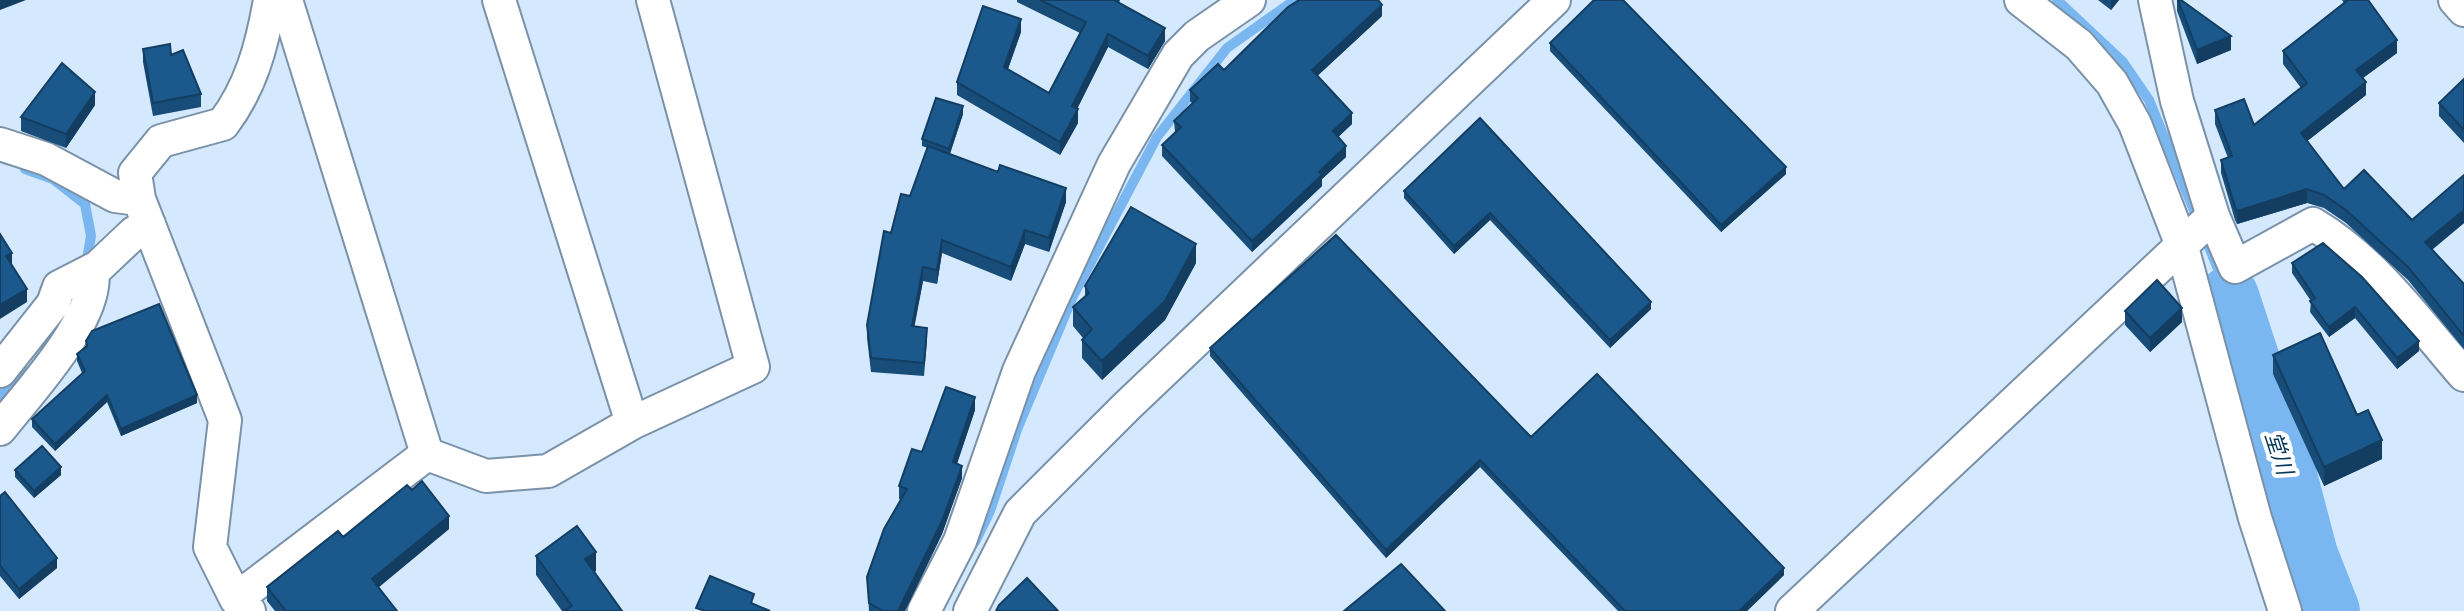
<svg xmlns="http://www.w3.org/2000/svg" width="2464" height="611" font-family="Signika,'Noto Sans JP',sans-serif">
	<style>
		.lines { fill: none; stroke-linecap: round; stroke-linejoin: round }
		.stream { stroke: #7ab7f0; stroke-width: 10 }
		.river { stroke: #7ab7f0; stroke-width: 60 }
		.minor-casing { stroke: #7991a9; stroke-width: 36 }
		.minor { stroke: #fff; stroke-width: 32 }
		.wall { fill: #174d78 }
		.shaded-wall { fill: #133e62 }
		.building { fill: #1b598c; stroke: #133e62; stroke-width: 2 }
		.labels { text-anchor: middle; dominant-baseline: central; stroke-width: 8; stroke-linejoin: round; paint-order: stroke }
		.water-label { font-size: 22px; font-style: italic; fill: #07365b; stroke: #fff }
	</style>
	<rect width="100%" height="100%" fill="#d4e9fe"/>
	<g class="lines">
		<path class="stream" d="M2057,0L2123,62L2149,100L2229,296
			M25,169L53,179L85,204L91,236L86,265
			M0,398L22,368
			M975,542L990,511L1018,427L1073,296L1157,137L1227,48L1295,0"/>
		<path class="river" d="M2229,296L2284,464L2308,555L2330,611"/>
		<defs>
			<path id="minor" d="M286,0L427,454
				M499,0L632,423
				M2021,0L2079,45L2112,83L2135,124L2181,243L2255,518L2285,611
				M2455,0L2464,10
				M0,144L46,159L115,196L139,199
				M2213,216L2235,267L2313,224C2374,260 2418,322 2464,375
				M0,371L53,304L59,287L98,267L134,233L149,224
				M0,429C28,393 101,316 92,270
				M236,599L427,454L486,476L548,471L632,423L753,367L653,0
				M249,611L236,599L210,547L225,420L139,199L135,173L161,141L223,124C251,87 262,46 270,0
				M924,611L960,541L1019,371L1114,164L1178,55L1197,36L1249,0
				M970,611L1020,513L1126,407L1554,0
				M1792,611L2213,216L2177,101L2155,0"/>
		</defs>
		<use href="#minor" class="minor-casing"/>
		<use href="#minor" class="minor"/>
	</g>
	<path class="wall" d="M1017,0H1120L1119,3L1165,41L1148,69L1108,47L1077,109L1078,123L1060,155L957,95V82L1021,32L1008,69L1049,93L1080,33L1017,2Z
		M2098,0H2119L2111,10Z
		M2177,0H2181L2231,50L2197,64L2177,11Z
		M2342,0H2368L2397,53L2363,78L2366,95L2307,141L2344,189L2412,220L2464,223L2432,250L2464,284V349L2408,280L2346,223L2324,208L2307,203L2237,224L2235,220L2221,173V160L2228,158L2215,124V110L2254,125L2301,88L2283,64V51L2344,3Z
		M1382,16L1317,76L1352,124L1338,137L1346,157L1322,179V186L1252,252L1162,156V145L1175,132L1174,121L1193,104L1190,101V90Z
		M1550,43L1786,174L1721,232L1550,51Z
		M143,49L171,55L201,94V107L153,116L143,62Z
		M2464,79V143L2439,116V103Z
		M95,105L66,148L21,131V117Z
		M963,114L950,154L1066,202L1049,252L1025,244L1011,281L942,253L937,284L923,281L914,326L927,341L924,376L871,372L867,338V325L891,233L910,196L928,148L922,146V139Z
		M1480,118L1651,309L1610,348L1490,220L1454,254L1404,198V191Z
		M1196,263L1165,320L1102,380L1082,358V340L1083,338L1073,326V307L1085,297V286Z
		M2292,263L2419,351L2397,369L2355,318L2329,337L2310,312L2311,301L2292,273Z
		M2125,311L2182,322L2150,352L2125,325Z
		M86,341L197,403L121,436L107,402L55,451L32,427V419L82,373L77,361V354L86,347Z
		M1210,348L1531,437L1784,575L1747,611H1618L1480,467L1386,558L1210,356Z
		M2273,355L2357,415L2382,459L2324,486L2273,374Z
		M975,410L957,464L962,478L942,534L905,611H869L867,577L901,500L899,499V486L922,452Z
		M15,470L61,475L34,498L15,477Z
		M0,496L57,568L19,599L0,576Z
		M449,529L378,587L397,611H275L267,601V587L343,537Z
		M536,556L596,571L594,572L622,611H562L536,575Z"/>
	<path class="shaded-wall" d="M0,0H26L0,10Z
		M2111,0H2119L2111,10Z
		M1382,5V16L1312,81V70Z
		M1021,19V32L1004,80V67Z
		M1165,28V41L1148,69V56Z
		M1108,34V47L1072,119V106Z
		M2231,36V50L2197,64V50Z
		M2397,40V53L2356,83V70Z
		M2366,82V95L2301,146V133Z
		M95,92V105L66,148V134Z
		M963,106V114L949,156V149Z
		M1078,109V123L1060,155V142Z
		M1352,113V124L1333,142V131Z
		M1346,146V157L1322,179V186L1252,252V241L1319,172Z
		M1786,167V174L1721,232V225Z
		M1066,188V202L1049,252V238Z
		M2307,189V203L2237,224V211Z
		M2464,210V223L2425,255V242Z
		M1490,213V220L1454,254V246Z
		M1025,230V244L1011,281V267Z
		M942,240V253L937,284V270Z
		M1196,244V263L1165,320L1102,380V361Z
		M12,253V267L6,256Z
		M923,267V281L912,340V326Z
		M27,289V302L0,319V305Z
		M1651,302V309L1610,348V340Z
		M2355,307V318L2329,337V327Z
		M2182,308V322L2150,352V338Z
		M2419,341V351L2397,369V358Z
		M107,395V402L55,451V444Z
		M197,395V403L121,436V429Z
		M975,397V410L953,475V462Z
		M2382,440V459L2324,486V467Z
		M1480,460V467L1386,558V550Z
		M962,466V478L942,534L905,611H898Z
		M61,467V475L34,498V491Z
		M449,516V529L372,593V579Z
		M596,552V571L585,578V559Z
		M57,558V568L19,599V589Z
		M1784,568V575L1747,611H1739Z"/>
	<path class="building" d="M1040,0H1114L1165,28L1148,56L1108,34L1072,106L1078,109L1060,142L957,82L983,6L1021,19L1004,67L1049,93L1086,22Z
		M1299,0H1378L1382,5L1312,70L1352,113L1333,131L1346,146L1319,172L1322,175L1252,241L1162,145L1181,127L1174,121L1198,98L1190,90L1218,64L1224,70L1288,7Z
		M1594,0H1623L1786,167L1721,225L1550,43Z
		M2178,0H2181L2231,36L2197,50Z
		M2348,0H2368L2397,40L2356,70L2366,82L2301,133L2344,189L2364,170L2412,220L2464,175V210L2425,242L2464,284V336L2408,267L2346,210L2324,195L2307,189L2237,211L2235,207L2221,160L2232,156L2215,110L2244,99L2254,125L2307,83L2283,51Z
		M170,44L171,55L183,50L201,94L153,103L143,49Z
		M62,63L95,92L66,134L21,117Z
		M2464,79V130L2439,103Z
		M936,98L963,106L949,149L922,139Z
		M1480,118L1651,302L1610,340L1490,213L1454,246L1404,191Z
		M928,146L998,172L1000,165L1066,188L1049,238L1025,230L1011,267L942,240L937,270L923,267L912,326L927,328L924,363L871,358L867,325L884,231L891,233L901,194L910,196Z
		M1131,207L1196,244L1165,301L1102,361L1082,340L1092,329L1073,307L1089,293L1085,286Z
		M0,234L12,253L6,256L27,289L0,305Z
		M1336,235L1531,437L1597,374L1784,568L1739,611H1625L1480,460L1386,550L1210,348Z
		M2323,243L2362,277L2419,341L2397,358L2355,307L2329,327L2310,301L2315,298L2292,263Z
		M2157,280L2182,308L2150,338L2125,311Z
		M159,304L197,395L121,429L107,395L55,444L32,419L85,371L77,354L87,346L86,341L92,331Z
		M2320,333L2357,415L2368,410L2382,440L2324,467L2273,355Z
		M946,387L975,397L953,462L962,466L942,521L898,611H883L869,603L867,577L884,529L907,489L899,486L912,449L922,452Z
		M42,446L61,467L34,491L15,470Z
		M422,481L449,516L372,579L397,611H286L267,587L338,531L343,537L407,485L412,490Z
		M5,492L57,558L19,589L0,565V496Z
		M577,526L596,552L585,559L622,611H564L572,606L536,556Z
		M1401,564L1445,611H1344Z
		M710,576L754,594L751,603L770,611H705L696,608Z
		M1027,578L1058,611H996L999,605Z"/>
	<g class="labels">
		<g class="water-label">
			<text transform="translate(2279 453) rotate(72)">堂川</text>
		</g>
	</g>
</svg>
